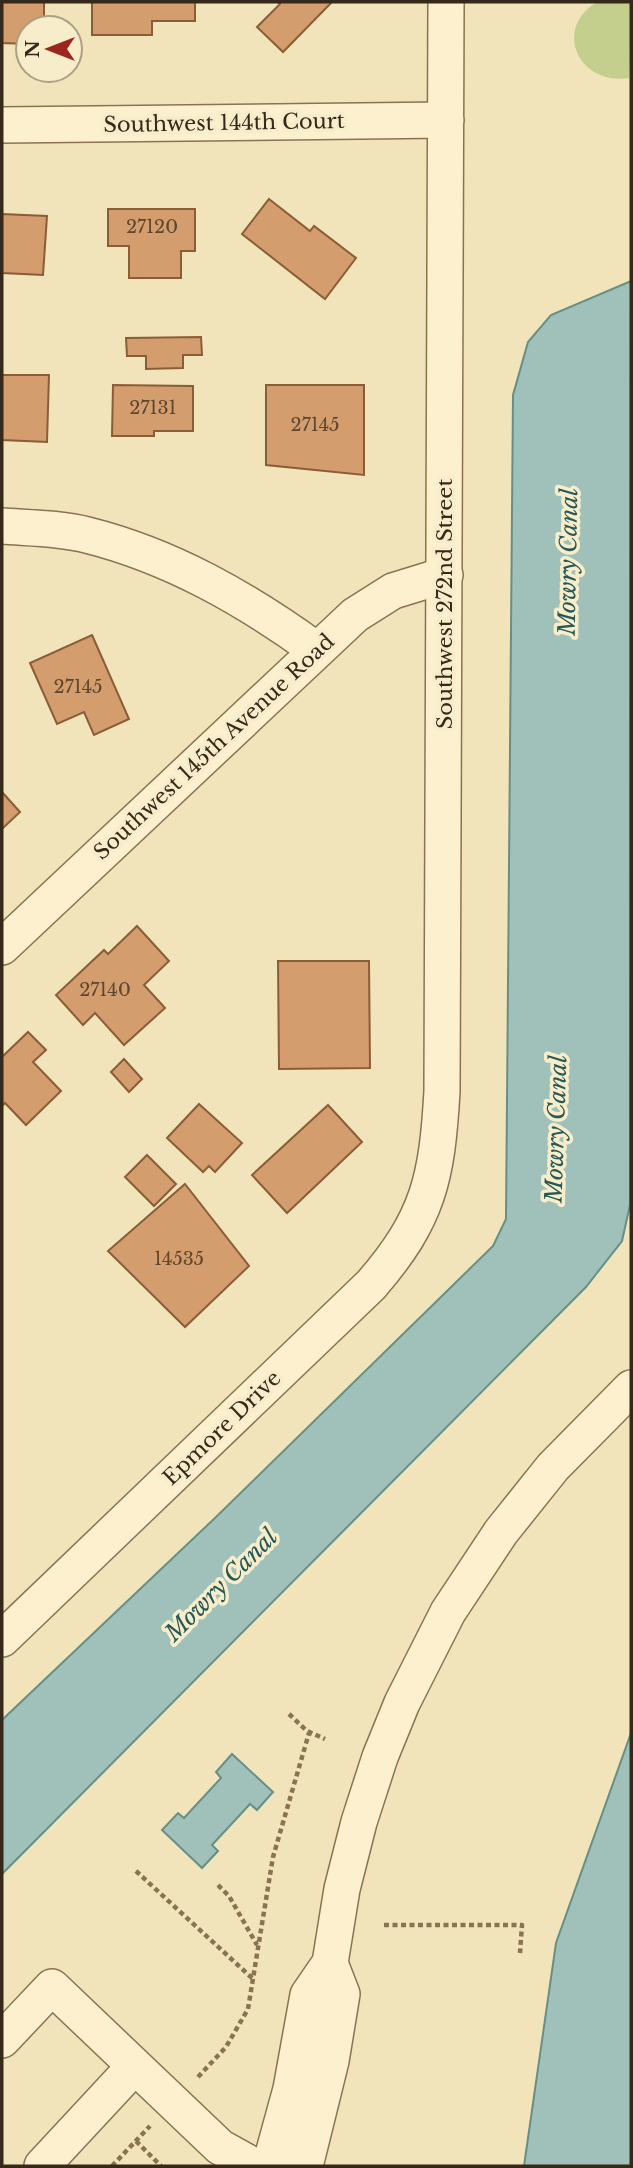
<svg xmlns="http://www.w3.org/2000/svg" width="633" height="2168" font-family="'Libre Baskerville',serif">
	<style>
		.green { fill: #c4cf8e }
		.water { fill: #9fc1b9; stroke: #668f87; stroke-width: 2 }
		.building { fill: #d39d6d; stroke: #8a5d37; stroke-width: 2 }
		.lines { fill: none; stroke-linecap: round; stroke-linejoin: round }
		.minor-casing { stroke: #897353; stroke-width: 38 }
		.path { stroke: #897353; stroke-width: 4.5; stroke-dasharray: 5 3.5; stroke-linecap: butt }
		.minor { stroke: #fcf0ce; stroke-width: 35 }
		.labels { text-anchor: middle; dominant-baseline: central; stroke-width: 7; stroke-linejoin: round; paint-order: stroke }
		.number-label { font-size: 18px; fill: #5e462f }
		.street-label { font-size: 21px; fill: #37291a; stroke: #f8edca }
		.water-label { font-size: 23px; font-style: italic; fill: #275858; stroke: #f8edca }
	</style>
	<rect width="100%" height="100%" fill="#f1e4ba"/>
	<path class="green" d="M597,2H631L629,78C579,86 552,29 597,2Z"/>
	<path class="water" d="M631,281L630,1205L622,1241L586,1287L2,1874V1720L216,1517L493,1246L506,1219L513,395L528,342L551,315Z
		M631,1733V2166H524L556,1943Z
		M232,1754L273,1792L257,1810L250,1804L212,1845L218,1851L202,1868L162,1830L178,1813L184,1818L221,1778L216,1772Z"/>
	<path class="building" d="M2,2H44V28H28V44L2,43Z
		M92,2H195V21H152V35H92Z
		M277,2H332L283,52L257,27L280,4Z
		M269,199L310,231L314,226L356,258L325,299L242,234Z
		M108,209H195V251H181V278H129V246H108Z
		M2,214L47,216L43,275L2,273Z
		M201,337L202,355H183V368L146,369V356H127L126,338Z
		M2,375H49L47,442L2,440Z
		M113,385L193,386V431H154V436H112Z
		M266,385H364V475L266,465Z
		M92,635L129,719L94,735L84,712L57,724L30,663Z
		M2,792L20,812L2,829Z
		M137,926L169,961L144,985L165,1008L124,1045L95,1013L83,1025L56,995L104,950L108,954Z
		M278,961H369L370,1068L279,1069Z
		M28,1032L46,1050L33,1062L61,1091L26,1125L5,1103L2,1106V1057Z
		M124,1059L142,1079L129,1092L111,1072Z
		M199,1104L242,1143L215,1172L209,1166L203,1172L167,1138Z
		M328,1105L362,1142L287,1213L252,1175Z
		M147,1155L176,1184L154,1206L125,1177Z
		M185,1184L249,1266L185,1327L108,1251Z"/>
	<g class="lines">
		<defs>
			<path id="minor" d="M2,125L446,120
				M2,526C30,528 60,528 87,535C171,556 246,599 315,649
				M2,947L355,615L393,591L445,575
				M2,1639L371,1285C429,1218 437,1178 442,1091L446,2
				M2,2040L52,1987L220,2147L254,2166
				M42,2166L133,2068
				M277,2166L274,2151L291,2089L308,1995L330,1963L342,1889L359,1822L380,1757L402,1703L448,1612L501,1532L553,1467L631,1388
				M305,2166L331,2061L342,1994L330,1963"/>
		</defs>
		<use href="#minor" class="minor-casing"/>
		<path class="path" d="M289,1714L307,1731L325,1739
			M136,1871L253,1979
			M218,1885L229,1896L257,1945
			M384,1925H522L520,1953
			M198,2077L226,2047L248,2009L273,1857L309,1733
			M136,2141L161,2166
			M112,2166L150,2126"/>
		<use href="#minor" class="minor"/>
	</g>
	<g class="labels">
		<g class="number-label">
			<text x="152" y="227">27120</text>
			<text x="153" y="408">27131</text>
			<text x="315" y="425">27145</text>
			<text x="78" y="687">27145</text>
			<text x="105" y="990">27140</text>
			<text x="179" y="1259">14535</text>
		</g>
		<g class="street-label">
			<text transform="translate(224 123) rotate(-1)">Southwest 144th Court</text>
			<text transform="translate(445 604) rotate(-90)">Southwest 272nd Street</text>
			<text transform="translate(214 747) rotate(-43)">Southwest 145th Avenue Road</text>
			<text transform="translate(222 1428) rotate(-44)">Epmore Drive</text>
		</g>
		<g class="water-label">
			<text transform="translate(568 562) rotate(-89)">Mowry Canal</text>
			<text transform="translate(556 1129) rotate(-88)">Mowry Canal</text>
			<text transform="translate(221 1585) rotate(-45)">Mowry Canal</text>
		</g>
	</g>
	<rect width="633" height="2168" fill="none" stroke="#37291a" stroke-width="7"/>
	<g transform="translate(49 49) rotate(270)"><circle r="33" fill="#f8edca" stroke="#ab9f84" stroke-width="2"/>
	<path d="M0-5L12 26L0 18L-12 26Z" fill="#9d251f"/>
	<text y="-10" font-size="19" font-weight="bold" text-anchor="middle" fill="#37291a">N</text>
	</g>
</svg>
